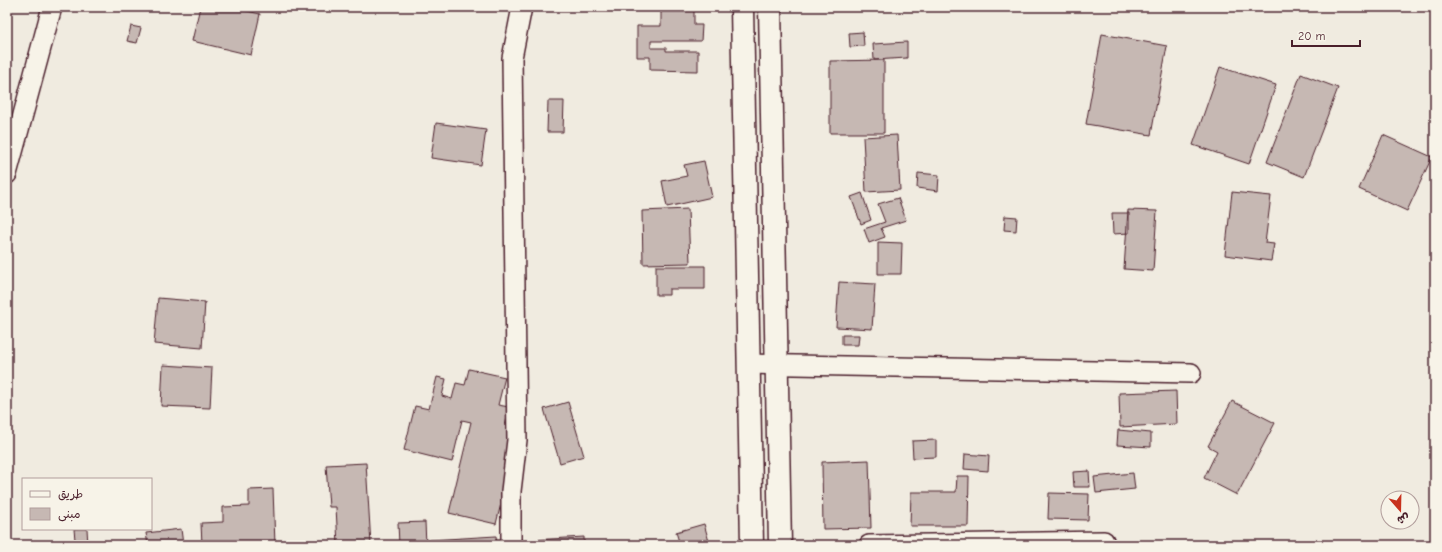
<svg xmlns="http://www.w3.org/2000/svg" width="1442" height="552" font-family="'Comic Neue','Playpen Sans Arabic',sans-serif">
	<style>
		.building { fill: #c6b8b3; stroke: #4a1f2b }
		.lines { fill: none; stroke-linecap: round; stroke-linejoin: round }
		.street-casing { stroke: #4a1f2b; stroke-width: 22 }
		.secondary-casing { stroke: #4a1f2b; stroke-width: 25 }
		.street { stroke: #f7f3e8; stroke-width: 19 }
		.secondary { stroke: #f7f3e8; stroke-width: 22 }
	</style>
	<rect width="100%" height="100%" fill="#f0ebe0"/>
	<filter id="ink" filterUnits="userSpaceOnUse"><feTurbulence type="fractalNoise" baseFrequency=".025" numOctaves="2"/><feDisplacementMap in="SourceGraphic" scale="8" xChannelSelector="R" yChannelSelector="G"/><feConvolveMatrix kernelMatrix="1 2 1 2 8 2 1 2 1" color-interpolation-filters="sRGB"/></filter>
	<g filter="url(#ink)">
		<path class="building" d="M200,7H230L260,14L251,55L192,41Z
			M661,7H694V25H702L701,41H651V48H666V51H698V71L650,70V57H637V26H661Z
			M131,26L141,28L137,43L127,41Z
			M863,32L864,46L850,47L849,33Z
			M1102,34L1167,46L1151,135L1086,124Z
			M907,42V58L874,60L873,44Z
			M884,60V133H830V61Z
			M1220,67L1276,85L1249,164L1193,145Z
			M1301,74L1338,88L1304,177L1267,162Z
			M548,101H564L563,132H547Z
			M436,123L486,130L481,165L431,158Z
			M897,135L900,190L866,192L863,137Z
			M1383,135L1432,157L1407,211L1359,189Z
			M704,161L712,197L667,207L662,181L687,176L684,165Z
			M918,173L939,175L938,191L917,188Z
			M1232,192L1271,196L1265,243L1274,244L1271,261L1225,255Z
			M862,193L871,220L861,224L851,197Z
			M898,198L906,220L881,228L885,237L869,243L864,229L885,222L878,204Z
			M688,209L690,263L643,264L642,211Z
			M1128,210L1157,211L1153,271L1124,269Z
			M1112,213H1129V233L1113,234Z
			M1005,216L1017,217L1016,231L1004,230Z
			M878,242L902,243L901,274H878Z
			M656,266H705V289H669V295H656Z
			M839,282L875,284L872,329L836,327Z
			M158,298L205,302L202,348L154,344Z
			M842,335H859L858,345H842Z
			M163,365L212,368L210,408L161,406Z
			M469,369L505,377L498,405L509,407L505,426L519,429L496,524L449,513L471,422L462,420L452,462L404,450L415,406L429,409L437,377L446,379L442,396L452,399L456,383L465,385Z
			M1176,391L1177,424L1120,427L1119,393Z
			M1232,401L1275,423L1237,495L1204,478L1217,451L1208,446Z
			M568,402L584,456L560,463L544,409Z
			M1118,430L1151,433V447L1117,445Z
			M936,440V457L913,458L912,441Z
			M965,454L989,456L988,471L964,469Z
			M869,460L871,528L823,529L822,462Z
			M366,463L371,545H338L336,507H329L326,465Z
			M1089,471L1090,487H1074L1073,472Z
			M1133,473L1135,489L1096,493L1094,477Z
			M957,476H969L968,526H910L911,492H956Z
			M273,489L275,545H202L201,523L223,522V507L249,506V490Z
			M1049,493L1089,494L1088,520L1048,519Z
			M425,522L426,545H399L398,523Z
			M704,524L710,545H680L676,532Z
			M74,529H87L88,545H41V543L75,540Z
			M181,529L183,545H148L146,533Z
			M496,536L497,545H431L430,540Z
			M584,537V545H533V540Z"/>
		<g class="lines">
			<defs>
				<path id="street" d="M7,174L52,7
					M748,364L1191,373
					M511,545V491L517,440L512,58L522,7
					M869,545L1104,541"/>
				<path id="secondary" d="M742,7L752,545
					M770,7L780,545"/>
			</defs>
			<use href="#street" class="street-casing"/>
			<use href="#secondary" class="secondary-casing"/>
			<use href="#street" class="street"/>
			<use href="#secondary" class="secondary"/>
		</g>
	</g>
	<rect width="1442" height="552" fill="none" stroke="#f7f3e8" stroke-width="24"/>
	<rect x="12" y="12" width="1418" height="528" fill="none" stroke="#4a1f2b" stroke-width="1.5" filter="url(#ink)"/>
	<rect x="22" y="478" width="130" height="52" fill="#f7f3e8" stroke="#b29e9c"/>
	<rect x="30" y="491" width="20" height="6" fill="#f7f3e8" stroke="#b29e9c"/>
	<text x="58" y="498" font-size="12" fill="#4a1f2b">طريق</text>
	<rect x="30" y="508" width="20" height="12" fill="#c6b8b3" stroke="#b29e9c"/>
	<text x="58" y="518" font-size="12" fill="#4a1f2b">مبنى</text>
	<g transform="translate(1400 510) rotate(160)"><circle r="19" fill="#f7f3e8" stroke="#b29e9c"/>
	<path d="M0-3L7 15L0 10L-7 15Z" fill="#c8321e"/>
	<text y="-6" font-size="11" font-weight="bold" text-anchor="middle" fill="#4a1f2b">ش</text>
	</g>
	<path d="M1292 40v6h68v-6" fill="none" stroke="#4a1f2b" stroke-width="2"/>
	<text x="1298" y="40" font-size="12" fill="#4a1f2b" stroke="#f7f3e8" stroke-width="3" paint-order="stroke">20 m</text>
</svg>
